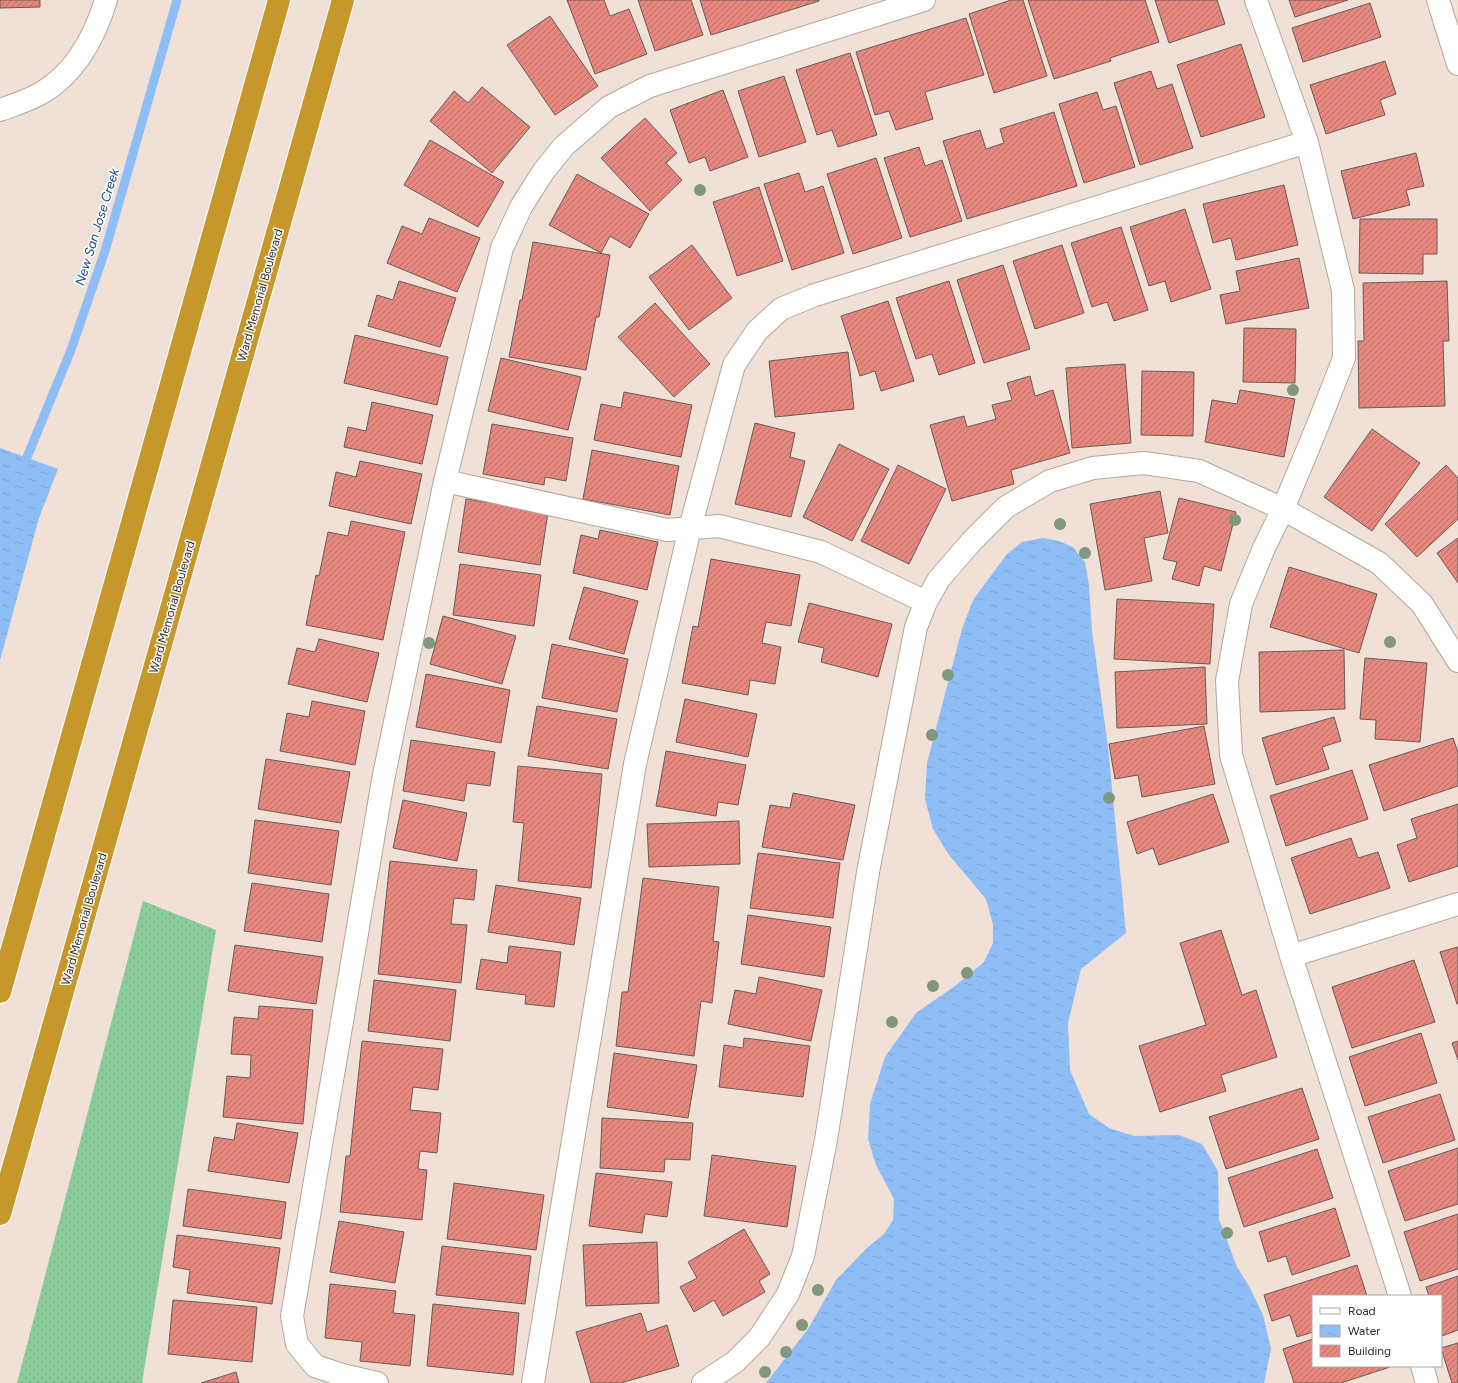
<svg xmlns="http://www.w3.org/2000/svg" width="1458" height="1383" font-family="Figtree,sans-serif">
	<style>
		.grass { fill: url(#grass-dots) }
		.water { fill: url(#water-ripples) }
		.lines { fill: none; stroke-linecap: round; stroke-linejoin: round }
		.stream { stroke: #8fbef6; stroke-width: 9 }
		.building { fill: url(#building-hatch); stroke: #6d5b59 }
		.street-casing { stroke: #b6a79d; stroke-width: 24 }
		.secondary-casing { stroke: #b6a79d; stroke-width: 24 }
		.highway-casing { stroke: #fff; stroke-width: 24 }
		.street { stroke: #fff; stroke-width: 22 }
		.secondary { stroke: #fff; stroke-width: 22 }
		.highway { stroke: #c6972a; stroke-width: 22 }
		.tree { fill: #7f987e }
		.labels { text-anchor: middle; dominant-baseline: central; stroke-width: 3; stroke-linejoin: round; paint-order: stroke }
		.street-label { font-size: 12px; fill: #312b27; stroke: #fff }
		.water-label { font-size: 13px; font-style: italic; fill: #0c4a88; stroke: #fff }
	</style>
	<defs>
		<pattern id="grass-dots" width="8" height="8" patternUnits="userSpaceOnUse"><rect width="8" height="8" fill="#8acc9c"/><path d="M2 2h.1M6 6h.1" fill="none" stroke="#78af86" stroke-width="1.8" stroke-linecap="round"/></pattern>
		<pattern id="water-ripples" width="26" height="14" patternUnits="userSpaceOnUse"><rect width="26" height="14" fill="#8fbef6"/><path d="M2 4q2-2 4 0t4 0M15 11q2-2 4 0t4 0" fill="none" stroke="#7ca3d3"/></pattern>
		<pattern id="building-hatch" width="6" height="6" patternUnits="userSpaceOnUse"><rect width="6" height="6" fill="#e7887f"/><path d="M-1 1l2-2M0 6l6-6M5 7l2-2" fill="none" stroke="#bc6f68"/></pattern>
	</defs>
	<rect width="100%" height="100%" fill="#f0e0d5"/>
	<path class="grass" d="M143,901L216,930L142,1383H17Z"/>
	<path class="water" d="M0,448L58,469L39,518L0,660Z
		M1043,538L1059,541L1073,547L1085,562L1089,585L1092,631L1108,747L1126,933L1081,969L1068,1023L1070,1070L1089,1114L1109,1128L1134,1136L1179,1135L1202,1144L1218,1171L1219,1219L1237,1267L1249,1286L1263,1315L1271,1349L1264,1383H766L808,1329L836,1280L867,1248L884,1234L893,1220L894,1199L876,1165L868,1139L870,1104L885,1057L916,1013L955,986L984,962L993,943V925L986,899L949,855L933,829L925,799L927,763L962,629L973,600L1007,554L1022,542Z"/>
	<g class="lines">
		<path class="stream" d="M23,467L71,350L105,251L177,0"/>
	</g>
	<path class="building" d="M0,0H40V7L0,8Z
		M567,0H604L610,16L629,9L647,54L595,74Z
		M638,0H691L703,35L655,51Z
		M700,0H819V1L711,35Z
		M1011,0H1023L1047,76L994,93L969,14Z
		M1028,0H1145L1159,42L1110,58L1111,61L1054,79Z
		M1155,0H1217L1225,24L1169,43Z
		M1289,0H1348L1295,17Z
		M1370,3L1381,37L1303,62L1292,28Z
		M550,16L598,86L555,115L507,45Z
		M966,18L984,75L925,92L933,119L896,130L889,111L875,115L856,52Z
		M1241,44L1265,117L1201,137L1177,65Z
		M850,53L877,135L838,147L832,130L817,135L796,70Z
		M1385,61L1396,94L1380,100L1385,115L1326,134L1310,85Z
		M1151,71L1157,89L1172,84L1193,148L1140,165L1114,83Z
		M784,76L806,142L759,157L738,91Z
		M482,87L530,127L492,173L430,121L454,91L468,103Z
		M723,90L748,157L710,171L705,157L689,163L670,110Z
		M1097,92L1103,110L1116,106L1135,167L1084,183L1059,104Z
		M1054,112L1077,186L967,219L943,141L980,130L986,149L1004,143L1000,129Z
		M645,118L677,153L666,163L682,180L650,211L601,158Z
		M430,140L504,182L478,227L404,185Z
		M919,147L925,166L942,160L962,221L910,237L884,158Z
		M1416,153L1424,186L1406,190L1410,205L1353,219L1341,171Z
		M876,158L902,238L853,254L827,174Z
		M799,173L805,192L823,186L844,253L792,270L764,184Z
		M577,174L649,214L630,248L610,236L601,253L549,225Z
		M1284,185L1298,245L1236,260L1231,238L1213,243L1203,204Z
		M759,187L783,261L737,276L713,202Z
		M1185,209L1211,289L1171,302L1165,281L1149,286L1130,227Z
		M429,218L480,238L457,292L387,263L402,226L422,234Z
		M1360,219H1437V254H1423V274L1359,273Z
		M1121,227L1148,310L1114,321L1107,302L1092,307L1071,243Z
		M533,242L610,255L599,317H596L586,370L509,357L520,300H522Z
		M692,245L732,298L689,330L649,277Z
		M1062,245L1084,313L1035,329L1013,261Z
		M1299,258L1309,308L1226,324L1220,295L1240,291L1236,271Z
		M1003,265L1030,349L984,363L957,280Z
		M399,281L456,298L440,347L368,326L377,295L393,300Z
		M949,281L975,363L939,375L932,354L916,359L896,298Z
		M1447,281L1449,341H1443L1445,406L1359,408L1358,341H1364L1363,283Z
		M888,301L914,381L881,391L875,371L860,376L841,316Z
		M655,303L710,364L674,397L618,337Z
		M1244,328L1296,329L1295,383L1243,382Z
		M355,335L448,357L437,405L344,383Z
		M848,352L854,409L775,417L769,361Z
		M501,358L581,377L568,430L488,411Z
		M1125,364L1131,443L1072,448L1066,368Z
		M1142,371L1194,372L1193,436L1141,435Z
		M1030,376L1035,396L1053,390L1070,453L1011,470L1014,484L952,501L930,425L964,416L967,427L996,419L992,405L1012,400L1007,383Z
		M1240,390L1295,399L1284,457L1205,442L1212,400L1237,404Z
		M624,392L692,405L681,457L594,440L601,404L621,408Z
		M372,402L433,415L422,464L344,447L348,427L366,431Z
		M755,423L795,433L790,457L805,461L791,517L735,504Z
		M492,424L573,438L566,481L545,477L544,485L483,474Z
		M1372,429L1420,463L1372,531L1324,497Z
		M839,444L889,469L852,541L803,517Z
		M592,450L679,466L670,515L583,499Z
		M360,461L422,474L411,524L329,506L336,472L356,477Z
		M898,465L946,489L909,564L861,541Z
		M1446,465L1458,478V519L1417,557L1385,524Z
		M1160,491L1168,533L1144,538L1152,581L1105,590L1090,504Z
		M1179,498L1236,512L1221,571L1204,566L1199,586L1172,579L1177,562L1163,559Z
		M466,499L548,512L540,565L458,552Z
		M351,521L405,532L383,640L306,625L316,575L319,576L328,532L348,536Z
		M600,530L658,542L647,590L573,573L581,535L598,539Z
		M1458,538V583L1437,553Z
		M711,559L800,575L791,626L766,622L762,643L781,647L775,684L750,680L748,695L682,683L693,626L698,627Z
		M460,564L541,575L534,626L453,615Z
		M1289,567L1377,594L1359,653L1270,627Z
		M584,587L638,601L624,654L569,639Z
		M1117,599L1214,604L1210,664L1114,659Z
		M809,603L892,624L878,677L821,662L824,648L798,642Z
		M443,616L516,636L502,684L430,664Z
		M319,639L379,653L367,702L288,684L297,648L315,652Z
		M552,644L628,659L617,712L542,698Z
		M1344,650L1345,709L1260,712L1259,652Z
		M1365,658L1427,663L1420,742L1375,739L1376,720L1360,719Z
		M1205,667L1207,724L1117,728L1115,672Z
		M426,674L510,690L501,743L416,727Z
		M685,699L757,714L748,757L676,742Z
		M312,701L365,711L355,765L280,751L287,713L309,717Z
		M537,706L617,719L608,769L528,756Z
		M1334,717L1341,741L1322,747L1329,769L1276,785L1262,738Z
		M1204,726L1215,784L1142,797L1138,775L1115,779L1109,744Z
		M1453,738L1458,752V786L1384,811L1369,765Z
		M411,740L495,752L490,786L467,783L464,801L403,791Z
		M666,751L746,765L738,805L718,802L716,816L656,806Z
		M266,759L350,772L341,823L258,809Z
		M518,766L602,774L591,888L518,881L524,823L513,822Z
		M1352,770L1368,819L1286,846L1270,796Z
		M793,793L855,805L843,860L762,847L770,805L790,808Z
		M1213,794L1229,842L1159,865L1153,848L1137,854L1127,822Z
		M403,800L467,813L457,861L393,848Z
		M1458,804V866L1409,882L1397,845L1417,838L1411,819Z
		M255,820L339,831L331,885L248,873Z
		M739,821L740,864L649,867L647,824Z
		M1351,838L1358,858L1378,852L1390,888L1310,914L1291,858Z
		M758,853L840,863L833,918L750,908Z
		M390,861L477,870L474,900L454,898L451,924L467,925L461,983L378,974Z
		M643,878L719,887L713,941L719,942L712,1003L701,1001L694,1056L616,1046L622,992H628Z
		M252,883L329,894L322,942L244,931Z
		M496,885L581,898L574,945L488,932Z
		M748,915L831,927L824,977L741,964Z
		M1221,930L1242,995L1256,990L1277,1057L1221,1075L1226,1091L1160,1112L1139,1046L1206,1025L1180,943Z
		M235,945L323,957L316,1004L228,991Z
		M509,946L561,952L554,1007L525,1004L526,995L476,989L481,959L507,963Z
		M1458,947V1004H1457L1440,952Z
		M1414,960L1435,1022L1352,1048L1332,987Z
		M759,977L822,990L811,1041L728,1024L735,990L756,994Z
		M374,980L456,990L450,1041L368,1031Z
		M259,1006L313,1010L303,1124L223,1117L227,1076L250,1078L251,1055L231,1054L234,1017L258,1019Z
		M1421,1033L1437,1083L1365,1106L1349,1057Z
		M744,1038L810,1046L803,1097L719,1087L724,1045L743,1048Z
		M362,1041L443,1049L438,1090L413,1087L410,1110L441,1113L437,1153L420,1151L418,1169L427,1170L422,1220L340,1212L346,1156H350Z
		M1458,1041V1060L1452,1043Z
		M614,1053L697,1065L688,1118L607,1107Z
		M1302,1088L1319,1139L1226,1169L1209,1117Z
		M1440,1094L1455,1140L1383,1163L1368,1117Z
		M602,1118L693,1123L690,1160L665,1159L664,1172L600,1168Z
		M237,1123L298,1133L289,1183L208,1171L214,1137L234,1140Z
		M1458,1148V1204L1405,1221L1388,1171Z
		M1317,1149L1333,1198L1244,1227L1228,1178Z
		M712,1155L796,1166L787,1227L704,1216Z
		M596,1173L672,1182L667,1217L645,1214L642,1233L589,1226Z
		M454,1183L544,1195L536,1250L447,1239Z
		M188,1189L286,1202L281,1239L183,1226Z
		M1335,1208L1350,1256L1292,1275L1286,1256L1268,1262L1259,1232Z
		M1458,1214V1269L1420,1281L1404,1232Z
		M339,1221L404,1232L395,1283L330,1272Z
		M744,1229L770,1274L759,1281L765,1292L723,1316L714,1300L694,1312L680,1287L697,1278L688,1262Z
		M177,1235L280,1248L272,1304L187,1293L190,1270L173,1267Z
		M657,1242L659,1303L586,1306L583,1245Z
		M442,1246L531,1256L525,1304L436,1295Z
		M1357,1265L1367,1296H1313V1332L1297,1337L1290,1315L1272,1321L1264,1295Z
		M1458,1276V1330L1442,1336L1441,1296H1429L1426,1287Z
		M330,1284L396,1291L393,1313L415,1315L410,1366L360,1361L362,1342L325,1338Z
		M173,1300L257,1307L252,1362L168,1354Z
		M433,1304L519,1313L513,1375L427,1366Z
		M641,1313L647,1332L667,1325L679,1366L621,1383H591L576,1332Z
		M1313,1339V1366L1390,1367L1341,1383H1294L1283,1349Z
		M1458,1343V1383H1452L1441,1348Z
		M236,1372L239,1383H201Z"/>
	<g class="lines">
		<defs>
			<path id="street" d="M1256,0L1307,142L1343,290L1344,358L1319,422L1283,509L1264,548L1241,604L1227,681L1231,755L1291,956L1400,1296
				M0,110C14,105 30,100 43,92C76,72 95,36 106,0
				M445,481L667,530L719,526L821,552L926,602
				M1291,956L1458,904
				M1422,1366L1427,1383
				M377,1383L342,1375L315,1366L297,1344L292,1316L383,780L445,481L502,248L521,207L543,172L564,146L609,107L650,86L924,0
				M533,1383L635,764L690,528L734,365L757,331L781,309L815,295L1307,142
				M703,1383L735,1362L759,1338L788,1294L803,1256L826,1140L868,872L916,627L926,602L939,579L972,541L1006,507L1050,481L1093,468L1144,463L1199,471L1283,509L1379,563L1422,604L1458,661"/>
			<path id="secondary" d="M1438,0L1458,64"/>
			<path id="highway" d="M0,992L279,0
				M0,1214L343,0"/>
		</defs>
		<use href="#street" class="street-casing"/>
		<use href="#secondary" class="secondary-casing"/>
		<use href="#highway" class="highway-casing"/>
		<use href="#street" class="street"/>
		<use href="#secondary" class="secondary"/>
		<use href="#highway" class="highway"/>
	</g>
	<g class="tree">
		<circle cx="700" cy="190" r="6"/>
		<circle cx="1293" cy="390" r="6"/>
		<circle cx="1235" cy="520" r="6"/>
		<circle cx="1060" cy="524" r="6"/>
		<circle cx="1085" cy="553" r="6"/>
		<circle cx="1390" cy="642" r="6"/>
		<circle cx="429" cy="643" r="6"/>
		<circle cx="948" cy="675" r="6"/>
		<circle cx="932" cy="735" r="6"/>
		<circle cx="1109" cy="798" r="6"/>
		<circle cx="967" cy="973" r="6"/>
		<circle cx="933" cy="986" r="6"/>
		<circle cx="892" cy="1022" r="6"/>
		<circle cx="1227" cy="1233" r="6"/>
		<circle cx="818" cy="1290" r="6"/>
		<circle cx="802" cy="1325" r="6"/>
		<circle cx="786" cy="1352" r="6"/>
		<circle cx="765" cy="1372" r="6"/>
	</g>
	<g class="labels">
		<g class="street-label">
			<text transform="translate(260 295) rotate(-74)">Ward Memorial Boulevard</text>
			<text transform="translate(172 607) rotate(-74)">Ward Memorial Boulevard</text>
			<text transform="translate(84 919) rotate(-74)">Ward Memorial Boulevard</text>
		</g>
		<g class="water-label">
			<text transform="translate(97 227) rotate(-73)">New San Jose Creek</text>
		</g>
	</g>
	<rect x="1312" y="1295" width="130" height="72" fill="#ffffff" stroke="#adaaa9"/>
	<rect x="1320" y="1308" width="20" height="6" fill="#ffffff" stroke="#adaaa9"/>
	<text x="1348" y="1315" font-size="12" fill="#312b27">Road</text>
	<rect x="1320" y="1325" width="20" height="12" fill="url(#water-ripples)" stroke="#adaaa9"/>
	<text x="1348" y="1335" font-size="12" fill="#312b27">Water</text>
	<rect x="1320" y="1345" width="20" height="12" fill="url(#building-hatch)" stroke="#adaaa9"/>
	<text x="1348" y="1355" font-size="12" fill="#312b27">Building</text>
</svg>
